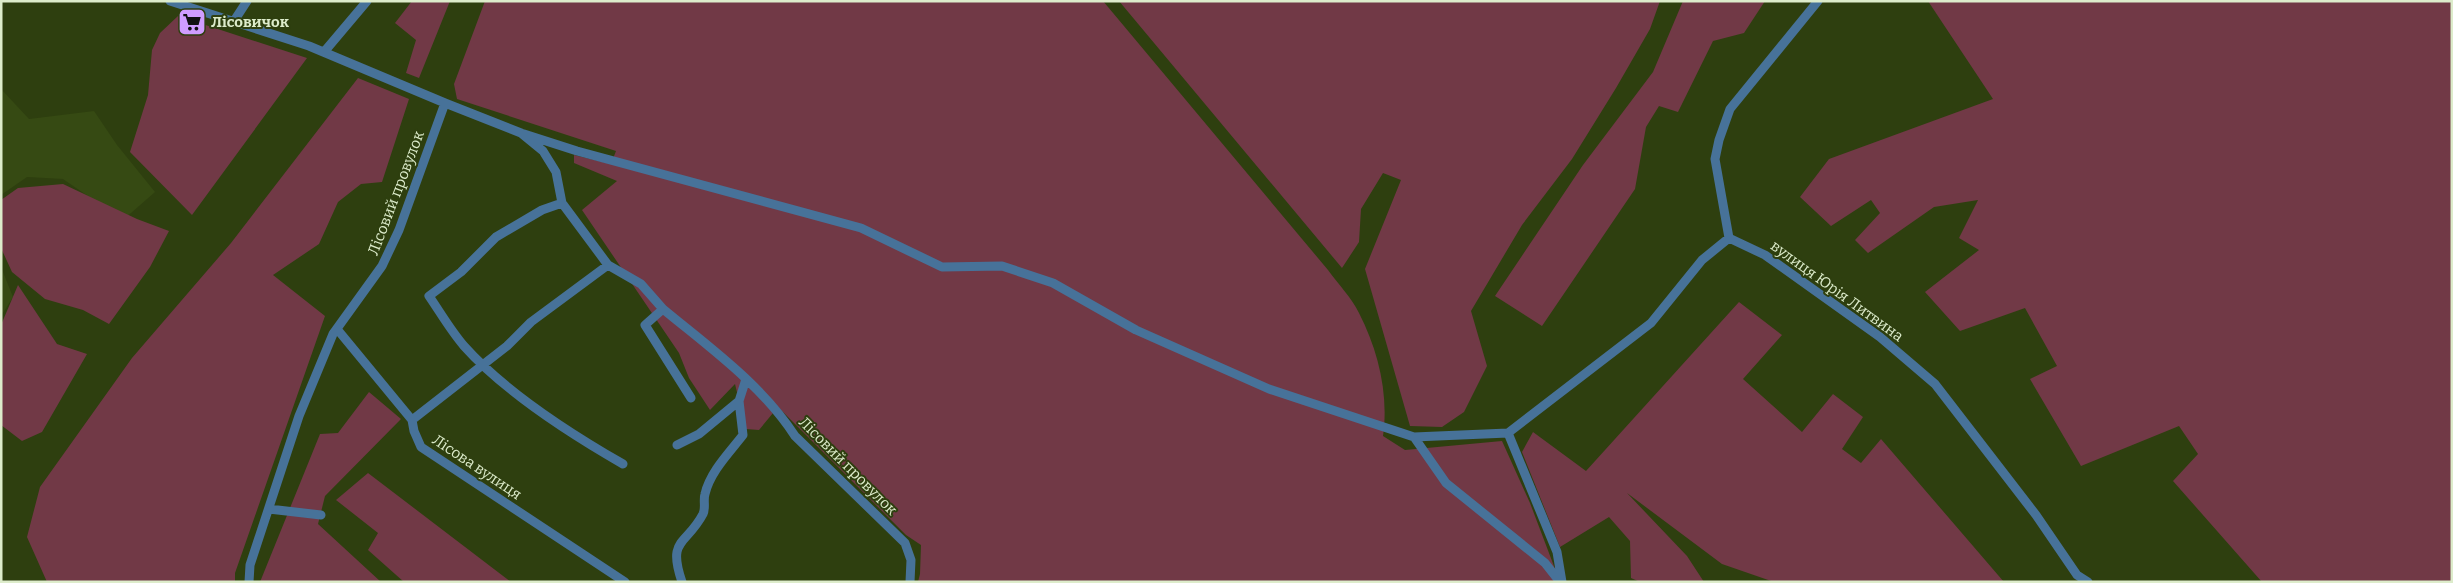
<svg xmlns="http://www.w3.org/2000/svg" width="2453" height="583" font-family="Bitter,serif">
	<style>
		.built { fill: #364a13 }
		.green { fill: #713946 }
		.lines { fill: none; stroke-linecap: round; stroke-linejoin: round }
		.street { stroke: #477299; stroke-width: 9 }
		.labels { text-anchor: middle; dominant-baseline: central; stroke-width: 4; stroke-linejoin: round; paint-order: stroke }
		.poi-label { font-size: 15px; font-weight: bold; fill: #ddeccb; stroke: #2e3f0f; text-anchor: start }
		.street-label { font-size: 15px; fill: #ddeccb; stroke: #2e3f0f }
	</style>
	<rect width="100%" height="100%" fill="#2e3f0f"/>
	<path class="built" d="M1,89L29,119L94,111L117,145L155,192L123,220L63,179L27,177L1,195Z
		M1,267L13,297L1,316Z"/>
	<path class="green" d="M412,1H450L419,78L406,73L416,40L395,23Z
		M485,1H1103L1328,270C1338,284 1352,298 1359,313C1378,350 1389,394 1383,436L1405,450L1502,441L1530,503L1560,582H918L920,574L921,545L906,535L778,407L759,430L746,429L735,384L710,410L689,378L679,353L582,210L617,181L574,163V155L611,164L616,151L457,99L454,84Z
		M1119,1H1660L1650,29L1616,88L1572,159L1522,225L1471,311L1487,366L1464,412L1442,427L1410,426L1365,269L1401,180L1383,173L1361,209L1359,242L1342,268Z
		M1683,1H1765L1744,33L1713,41L1678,112L1659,106L1646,127L1635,189L1542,326L1495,296L1583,165L1653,72Z
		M1928,1H2452V582H2262L2173,481L2198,454L2179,426L2081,466L2030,379L2057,366L2025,308L1960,331L1925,292L1979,250L1959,238L1978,200L1934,207L1868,253L1855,240L1880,213L1871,200L1831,226L1800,197L1829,159L1993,99Z
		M178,16L307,58L192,215L130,152L148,95L152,50L160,33Z
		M358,78L409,99L382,182L361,184L338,202L319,244L273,275L325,316L235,573V582H47L27,537L40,487L132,358L231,243Z
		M63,184L137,219L169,231L150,267L109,324L83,310L45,299L12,272L1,248V200L18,188Z
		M18,285L57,344L87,354L42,432L22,441L1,425V325Z
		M1739,302L1782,335L1743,379L1802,432L1833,394L1863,417L1842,449L1861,463L1881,439L2004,582H1774L1722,564L1627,493L1687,556L1704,582H1640L1631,578L1630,541L1609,517L1560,547L1522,452L1533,432L1586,471Z
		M369,392L401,419L325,496L318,524L381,582H260L320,434L338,433Z
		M368,473L511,582H404L368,550L378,533L336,500Z"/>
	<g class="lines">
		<path class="street" d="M170,1L309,46L445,103
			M234,21L247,1
			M324,52L367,1
			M521,133L577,151L861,228L942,267L1002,266L1053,283L1136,330L1269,389L1414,437L1508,433
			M562,203L542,210L496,237L461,272L429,296C440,312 451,331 464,346C506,393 569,433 623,464
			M1729,238L1715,159L1719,140L1730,109L1818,1
			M608,265L531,322L507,346L412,420L414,431L421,447L625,582
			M663,309C710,348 761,384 795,436L905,543L911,560L910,582
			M337,329L412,420
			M1508,433L1651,323L1702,260L1729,238L1765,255L1880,337L1935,384L2036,515L2077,575L2088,582
			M1508,433L1557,552L1562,582
			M1414,437L1446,483L1545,563L1560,582
			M677,445L699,434L739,401
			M269,509L321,515
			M249,582L250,565L299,416L333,334L382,266L399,230L445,103L521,133L543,151L556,172L562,203L608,265L641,284L663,309L645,325L691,398
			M682,582C667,538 686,546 703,514C706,508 703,500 705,494C710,472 729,453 743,435L739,401L746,379"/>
	</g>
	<defs>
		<symbol id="supermarket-square" viewBox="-11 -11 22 22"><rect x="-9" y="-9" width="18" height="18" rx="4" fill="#d09dff" stroke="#2e3f0f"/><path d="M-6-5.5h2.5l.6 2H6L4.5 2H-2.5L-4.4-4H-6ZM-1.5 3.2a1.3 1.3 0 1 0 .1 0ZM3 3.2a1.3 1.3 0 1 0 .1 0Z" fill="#111"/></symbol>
	</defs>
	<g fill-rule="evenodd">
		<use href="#supermarket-square" x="176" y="6" width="32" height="32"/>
	</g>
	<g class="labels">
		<g class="poi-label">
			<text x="211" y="22">Лісовичок</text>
		</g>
		<g class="street-label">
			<text transform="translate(396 193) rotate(-69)">Лісовий провулок</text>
			<text transform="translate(1837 291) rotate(36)">вулиця Юрія Литвина</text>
			<text transform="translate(848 466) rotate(45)">Лісовий провулок</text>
			<text transform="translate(477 467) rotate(34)">Лісова вулиця</text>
		</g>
	</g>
	<rect width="2453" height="583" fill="none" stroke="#ddeccb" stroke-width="5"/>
</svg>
